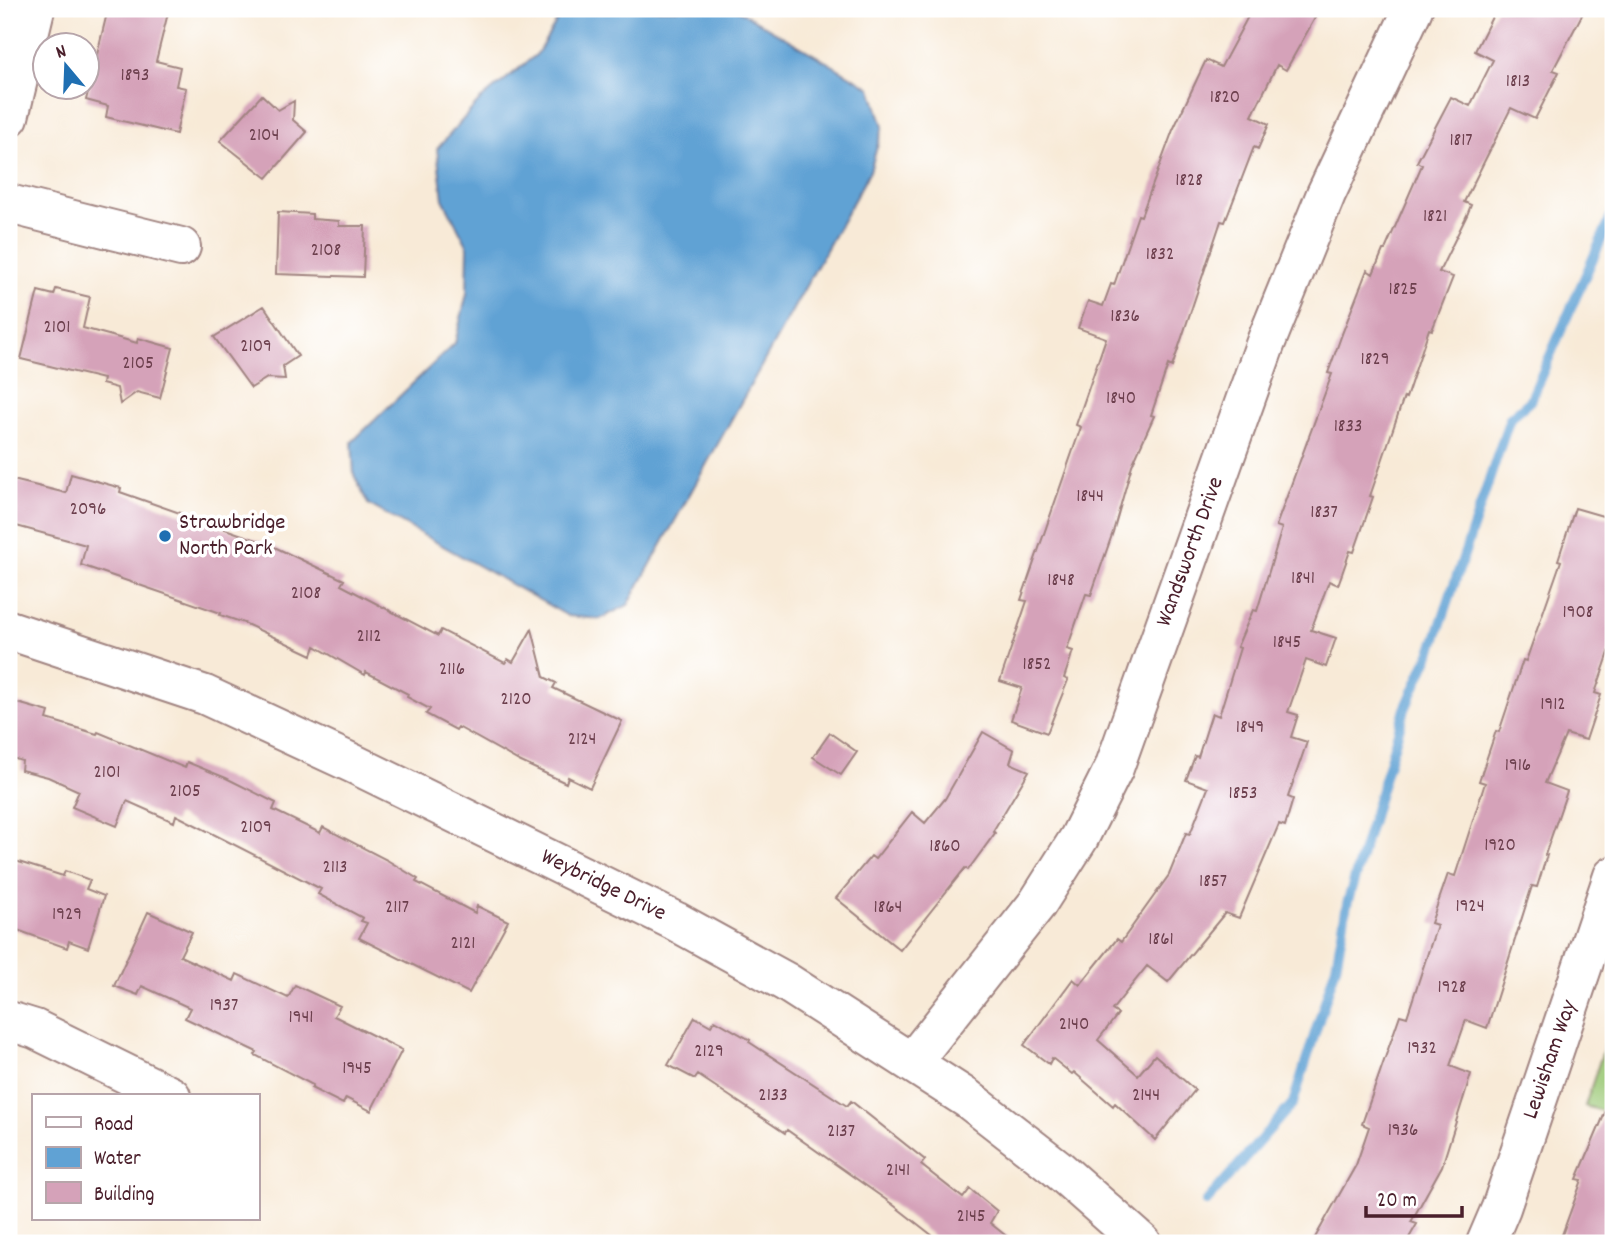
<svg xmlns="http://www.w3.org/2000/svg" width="1622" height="1252" font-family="Dekko,sans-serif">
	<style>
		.green { fill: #9cc977; stroke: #737451; stroke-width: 2 }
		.water { fill: #60a2d4; stroke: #556080; stroke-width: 2 }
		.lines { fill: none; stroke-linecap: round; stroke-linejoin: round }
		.stream { stroke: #60a2d4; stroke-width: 10 }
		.building { fill: #d5a2b9 }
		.minor-casing { stroke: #a18481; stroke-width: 42 }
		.minor { stroke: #fff; stroke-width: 38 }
		.poi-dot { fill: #1f6fb2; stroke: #fff; stroke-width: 2.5 }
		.labels { text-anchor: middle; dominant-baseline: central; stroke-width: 7; stroke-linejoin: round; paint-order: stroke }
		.number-label { font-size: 19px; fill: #6d404e }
		.poi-label { font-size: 23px; fill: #4a1f2b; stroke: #fff; text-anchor: start }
		.street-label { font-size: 23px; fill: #4a1f2b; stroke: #fff }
	</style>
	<rect width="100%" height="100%" fill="#fff"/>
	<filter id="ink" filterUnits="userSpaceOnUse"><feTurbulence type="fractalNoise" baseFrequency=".0143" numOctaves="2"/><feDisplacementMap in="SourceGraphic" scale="14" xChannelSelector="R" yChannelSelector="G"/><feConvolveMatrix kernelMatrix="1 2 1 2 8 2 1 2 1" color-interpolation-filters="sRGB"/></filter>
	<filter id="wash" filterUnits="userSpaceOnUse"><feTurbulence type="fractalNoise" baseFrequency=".00686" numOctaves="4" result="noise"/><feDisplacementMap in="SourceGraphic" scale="28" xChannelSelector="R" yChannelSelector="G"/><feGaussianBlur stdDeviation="1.57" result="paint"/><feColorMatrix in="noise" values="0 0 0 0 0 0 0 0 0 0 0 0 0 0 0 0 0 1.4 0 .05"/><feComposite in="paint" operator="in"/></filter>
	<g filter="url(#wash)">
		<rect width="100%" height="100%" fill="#f8ead7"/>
		<path class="green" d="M1613,1020V1114L1585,1106Z"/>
		<path class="water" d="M564,9H736L871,88L883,126L870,171L628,605L600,619L568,616L368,504L354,475L352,442L455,343L467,293L468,247L443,199L437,149L479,101L537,54Z"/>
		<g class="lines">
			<path class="stream" d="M1206,1202L1293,1103L1336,966L1347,904L1405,709L1433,647L1510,418L1530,401L1613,213"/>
		</g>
		<g id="blocks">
			<path class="building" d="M108,9H169L156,61L180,67L176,86L186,88L176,134L106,117L108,106L86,100Z
				M1252,9H1295L1315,18L1286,70L1277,65L1252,116L1269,124L1258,149L1254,147L1225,222L1221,221L1172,367L1168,365L1151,415L1154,416L1132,465L1113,532L1091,595L1086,594L1067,649L1073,651L1064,678L1068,680L1047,733L1011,720L1022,688L1000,681L1027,601L1021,600L1081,427L1076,425L1106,338L1078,328L1088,301L1103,306L1111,284L1114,285L1138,215L1141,216L1173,130L1206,60L1221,67Z
				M1496,9H1585L1553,70L1559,72L1535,119L1511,108L1464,202L1471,205L1467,215L1439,272L1453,277L1432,330L1429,329L1406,398L1404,397L1370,496L1373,497L1354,552L1350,551L1338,585L1329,581L1311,630L1336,638L1326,667L1306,660L1288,712L1298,715L1291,737L1307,742L1288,797L1293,799L1285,826L1279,824L1239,918L1225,913L1168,982L1147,966L1112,1010L1118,1014L1098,1040L1138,1075L1155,1055L1195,1090L1155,1140L1115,1103L1113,1106L1074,1072L1072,1074L1052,1058L1049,1064L1024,1045L1073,979L1080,985L1117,939L1121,942L1169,875L1186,833L1190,834L1208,788L1186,780L1195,756L1198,757L1212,713L1219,716L1240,648L1237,647L1253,610L1257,611L1282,528L1276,526L1332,374L1328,373L1342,334L1367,270L1373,274L1383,250H1385L1422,165L1417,162L1451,97L1470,106L1493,60L1475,51Z
				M262,95L278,110L294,101L293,120L307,132L267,178L220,141Z
				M278,212L312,214V219L339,221V226H365L363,277L276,274Z
				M56,289L90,297L83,328L137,343L138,338L173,348L160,398L137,392L120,404L117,388L102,384L103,379L21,359L38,291L54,295Z
				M264,306L298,356L283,366L285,379L267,378L251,388L214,337Z
				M71,474L121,488L120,492L268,544L344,580L341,585L438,636L441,630L505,663L508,659L513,662L532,629L544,677L556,683L553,688L622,721L590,788L568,777L566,783L519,761L458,727L456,730L426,714L430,709L407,697L408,694L366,672L365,675L315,646L312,655L244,623L220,615L221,613L81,565L86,545L9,524V479L66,493Z
				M1575,508L1613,519V641L1595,693L1601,695L1586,740L1566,734L1545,783L1567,791L1545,855H1547L1537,887L1532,886L1487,1028L1466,1020L1450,1066L1471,1074L1442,1166L1411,1222L1417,1224L1406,1243H1312L1356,1165L1369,1127L1362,1124L1400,1015L1407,1017L1437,925L1431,923L1448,874L1455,876L1485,783L1479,781L1496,731L1499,732L1523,660L1526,661L1561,561L1558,560Z
				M14,702L49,712L47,719L97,734L98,732L185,768L187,762L226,778L276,803L273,810L320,833L323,827L387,860L418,879L416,882L475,913L477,906L508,921L469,993L359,938L367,923L361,921L363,918L318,894L321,889L176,815L174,822L127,801L117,826L72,807L79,791L48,777L21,770L22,761L9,757V720Z
				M983,732L1014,750L1010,763L1029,771L993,831L995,833L968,870L965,868L900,950L836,898L871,856L875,859L912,812L925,823L945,799Z
				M830,733L857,752L841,775L813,757Z
				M9,859L63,876L65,871L90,880L86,889L104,896L88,948L69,941L67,948L9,927Z
				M148,912L192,932L180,956L234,981L237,974L288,998L295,985L340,1006L334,1016L402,1050L371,1111L346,1098L343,1104L311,1088L313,1085L255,1055L257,1052L185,1018L190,1008L142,986L138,995L114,986Z
				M695,1017L711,1026L715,1020L750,1040L749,1042L847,1106L851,1101L925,1160L921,1165L963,1198L970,1189L997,1211L990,1223L1015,1243H942L892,1204L787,1130L785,1133L698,1075L695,1079L668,1065Z
				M1613,1094V1243H1559L1582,1180L1577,1179Z"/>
		</g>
	</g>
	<g filter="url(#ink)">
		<use href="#blocks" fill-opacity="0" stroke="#a18481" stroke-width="2"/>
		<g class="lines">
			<defs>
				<path id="minor" d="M9,117L35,9
					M9,204L181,247
					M9,630L205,695L354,764L675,921L786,982L968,1099L1057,1168L1142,1243
					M9,1021L35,1029L171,1096
					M912,1062L1037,904L1079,838L1114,768L1266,342L1326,194L1413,9
					M1486,1243L1501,1208L1613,876"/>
			</defs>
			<use href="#minor" class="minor-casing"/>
			<use href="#minor" class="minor"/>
		</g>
	</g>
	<circle class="poi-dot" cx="165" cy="536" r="7"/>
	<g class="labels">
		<g class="number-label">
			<text x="135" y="76">1893</text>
			<text x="1518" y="82">1813</text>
			<text x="1225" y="98">1820</text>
			<text x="264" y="136">2104</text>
			<text x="1461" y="141">1817</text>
			<text x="1189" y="181">1828</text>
			<text x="1435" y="217">1821</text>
			<text x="326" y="251">2108</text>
			<text x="1160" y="255">1832</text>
			<text x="1403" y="290">1825</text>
			<text x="1125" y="317">1836</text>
			<text x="57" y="328">2101</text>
			<text x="256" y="347">2109</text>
			<text x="1375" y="360">1829</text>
			<text x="138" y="364">2105</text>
			<text x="1121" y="399">1840</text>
			<text x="1348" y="427">1833</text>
			<text x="1090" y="497">1844</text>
			<text x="88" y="510">2096</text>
			<text x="1324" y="513">1837</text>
			<text x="1303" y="579">1841</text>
			<text x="1061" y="581">1848</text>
			<text x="306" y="594">2108</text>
			<text x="1578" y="613">1908</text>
			<text x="369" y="637">2112</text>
			<text x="1287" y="643">1845</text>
			<text x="1037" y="665">1852</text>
			<text x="452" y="670">2116</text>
			<text x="516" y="700">2120</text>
			<text x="1553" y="705">1912</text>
			<text x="1250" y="728">1849</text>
			<text x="582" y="740">2124</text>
			<text x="1518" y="766">1916</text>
			<text x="107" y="773">2101</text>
			<text x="185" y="792">2105</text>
			<text x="1243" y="794">1853</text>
			<text x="256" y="828">2109</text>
			<text x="1500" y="846">1920</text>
			<text x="945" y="847">1860</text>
			<text x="335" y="868">2113</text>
			<text x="1213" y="882">1857</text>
			<text x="1470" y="907">1924</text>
			<text x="397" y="908">2117</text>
			<text x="888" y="908">1864</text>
			<text x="67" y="915">1929</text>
			<text x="1161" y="940">1861</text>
			<text x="463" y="944">2121</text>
			<text x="1452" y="988">1928</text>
			<text x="224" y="1006">1937</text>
			<text x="301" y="1018">1941</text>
			<text x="1074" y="1025">2140</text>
			<text x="1422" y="1049">1932</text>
			<text x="709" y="1052">2129</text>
			<text x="357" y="1069">1945</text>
			<text x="773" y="1096">2133</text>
			<text x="1146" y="1096">2144</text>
			<text x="1403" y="1131">1936</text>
			<text x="841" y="1132">2137</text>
			<text x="898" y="1171">2141</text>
			<text x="971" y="1217">2145</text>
		</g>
		<g class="poi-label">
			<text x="179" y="523">Strawbridge<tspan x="179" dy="26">North Park</tspan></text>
		</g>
		<g class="street-label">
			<text transform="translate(1191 552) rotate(-70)">Wandsworth Drive</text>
			<text transform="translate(603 886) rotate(26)">Weybridge Drive</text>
			<text transform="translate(1551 1060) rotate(-71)">Lewisham Way</text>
		</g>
	</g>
	<rect width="1622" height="1252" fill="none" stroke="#fff" stroke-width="35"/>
	<rect x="32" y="1094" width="228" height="126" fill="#ffffff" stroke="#b7a5aa" stroke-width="2"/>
	<rect x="46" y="1117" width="35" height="10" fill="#ffffff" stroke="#b7a5aa" stroke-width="2"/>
	<text x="94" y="1130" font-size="21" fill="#4a1f2b">Road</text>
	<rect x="46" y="1147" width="35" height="21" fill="#60a2d4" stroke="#b7a5aa" stroke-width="2"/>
	<text x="94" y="1164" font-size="21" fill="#4a1f2b">Water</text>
	<rect x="46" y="1182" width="35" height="21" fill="#d5a2b9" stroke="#b7a5aa" stroke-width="2"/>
	<text x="94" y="1200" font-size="21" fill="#4a1f2b">Building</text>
	<g transform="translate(66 66) rotate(341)"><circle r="33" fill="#ffffff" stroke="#b7a5aa" stroke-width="2"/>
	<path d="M0-5L12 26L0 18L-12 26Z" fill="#1f6fb2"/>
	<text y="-10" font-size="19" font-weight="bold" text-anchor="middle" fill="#4a1f2b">N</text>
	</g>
	<path d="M1366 1206v10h96v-10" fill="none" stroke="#4a1f2b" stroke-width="3.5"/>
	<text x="1377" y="1206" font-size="21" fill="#4a1f2b" stroke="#ffffff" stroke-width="5" paint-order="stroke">20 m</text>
</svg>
